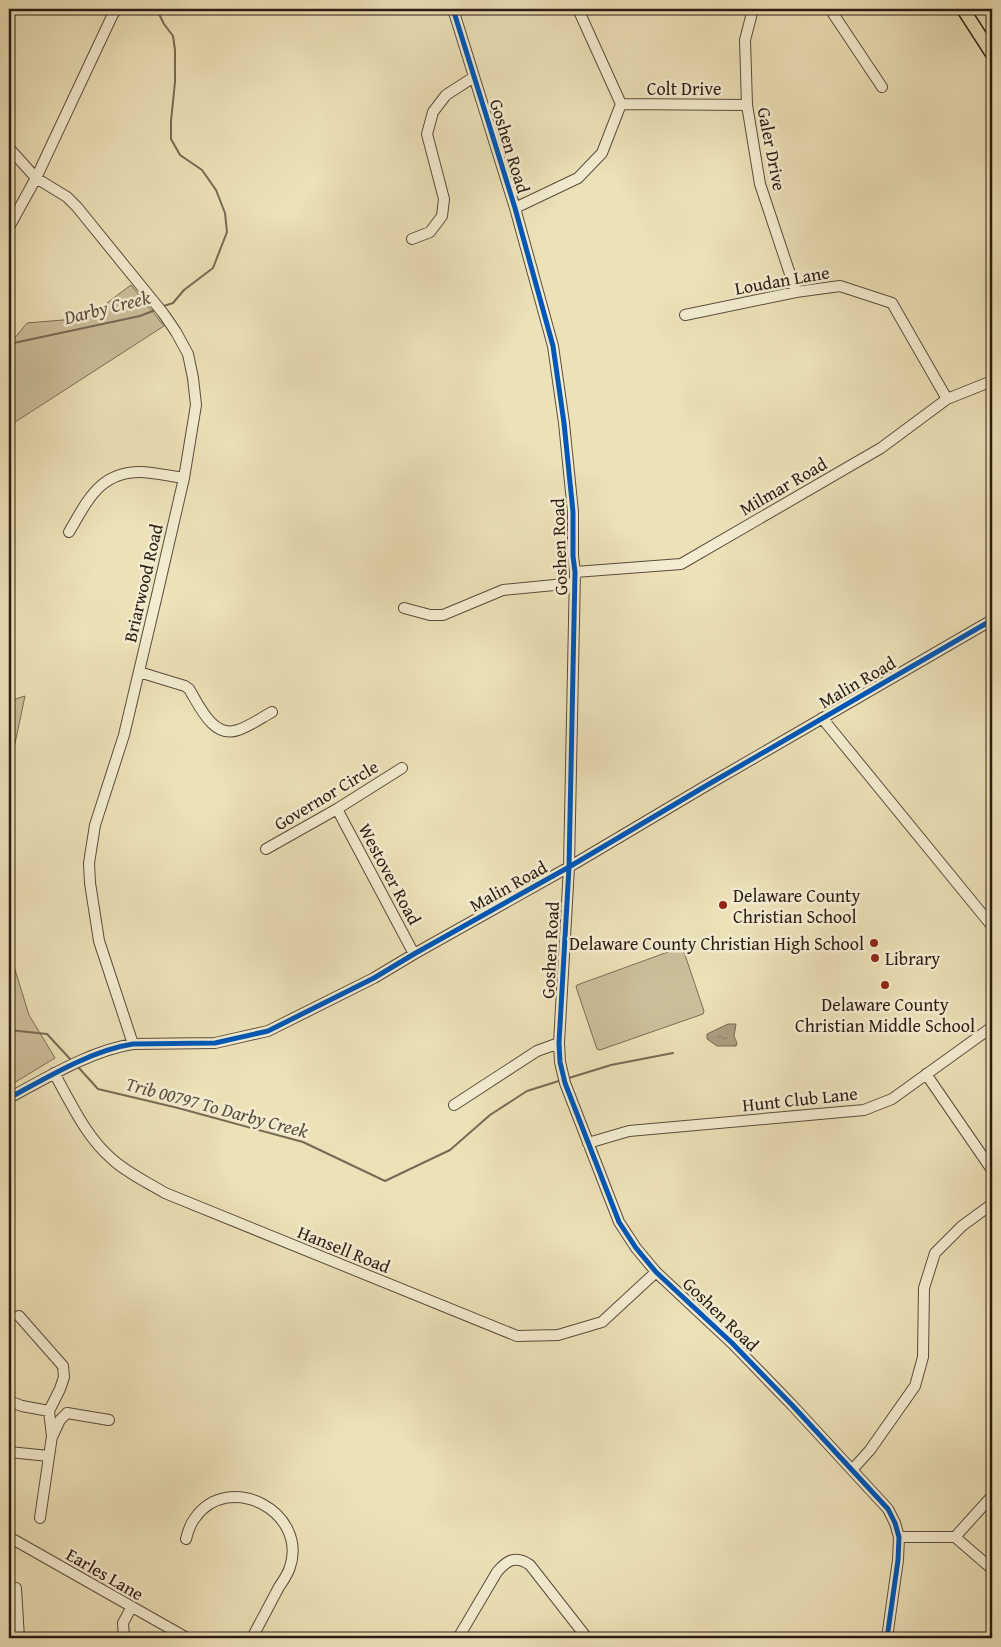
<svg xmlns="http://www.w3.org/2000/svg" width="1001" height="1647" font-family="'Gentium Book Plus',serif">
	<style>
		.green { fill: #cbbf9b; stroke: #7a6d58 }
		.water { fill: url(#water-ripples); stroke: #776a55 }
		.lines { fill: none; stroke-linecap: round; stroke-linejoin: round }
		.stream { stroke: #776a55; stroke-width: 2 }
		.minor-casing { stroke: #5a4c3d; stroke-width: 12 }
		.major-casing { stroke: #2a1b14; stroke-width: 15 }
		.minor { stroke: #f3ecd0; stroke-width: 10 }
		.major { stroke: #ece1b7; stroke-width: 12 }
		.cycleway-casing { stroke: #f3ecd0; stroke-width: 8 }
		.cycleway { stroke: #0057b8; stroke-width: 5 }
		.poi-dot { fill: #8f2418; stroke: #f3ecd0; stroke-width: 2 }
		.labels { text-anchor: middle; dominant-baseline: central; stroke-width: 5; stroke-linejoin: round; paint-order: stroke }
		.street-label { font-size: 18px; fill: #2a1b14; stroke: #f3ecd0 }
		.poi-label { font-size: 18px; fill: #2a1b14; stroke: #f3ecd0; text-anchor: start }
		.water-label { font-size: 19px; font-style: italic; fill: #5d4f3f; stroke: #f3ecd0 }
	</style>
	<defs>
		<pattern id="water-ripples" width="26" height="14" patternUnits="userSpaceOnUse" patternTransform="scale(1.25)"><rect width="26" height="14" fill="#aa9e80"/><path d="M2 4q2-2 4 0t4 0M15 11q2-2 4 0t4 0" fill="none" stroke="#8b8068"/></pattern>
	</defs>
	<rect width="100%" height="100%" fill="#ece1b7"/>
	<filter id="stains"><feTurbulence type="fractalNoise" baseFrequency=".004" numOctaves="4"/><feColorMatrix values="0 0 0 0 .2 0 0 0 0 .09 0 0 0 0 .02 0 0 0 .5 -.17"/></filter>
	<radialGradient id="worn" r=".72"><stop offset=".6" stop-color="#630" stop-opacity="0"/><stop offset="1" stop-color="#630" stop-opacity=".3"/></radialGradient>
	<path class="green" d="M131,285L164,326L9,426V345L27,323L87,318Z
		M25,696L9,772V701Z
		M679,948L683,949L704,1011L703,1014L600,1050L597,1049L576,987L577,985Z
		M9,950L29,1015L55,1058L9,1086Z"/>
	<path class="water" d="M728,1024H736L734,1036L737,1043L736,1046H717L707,1039V1034Z"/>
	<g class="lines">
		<path class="stream" d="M159,9L158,12L164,24L173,36L175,50V82L171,121V139L180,155L202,170L216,190L225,213L227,232L213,268L184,290L173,303L164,306
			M9,344L140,316L155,310
			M9,1030L47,1034L71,1060
			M78,1067L98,1089L178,1108L303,1142L385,1181L450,1150L490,1115L527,1091L562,1080
			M569,1078L611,1065L673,1053"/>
		<defs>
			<path id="minor" d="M453,9L515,208L553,346L564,423L573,512V556L575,572L569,867L559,1043L560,1062L565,1083L619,1222L636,1248L656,1272L732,1343L792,1405L888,1509L895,1523L899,1537L898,1560L887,1638
				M753,9L745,40L747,105L760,184L796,292
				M830,9L882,87
				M621,104L747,105
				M9,148L36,178L67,197L77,207L163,313L176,332L188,354L193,378L196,405L184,478L157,595L124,735L95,825L89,863L90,883L99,941L133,1044
				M515,208L578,178L602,153L621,104L578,9
				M9,227L36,178L113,14L118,9
				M412,239L430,232L442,216L444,199L427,134L433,112L446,95L474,77
				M685,315L796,292L840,286L892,303L947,399
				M69,532C88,500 100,471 142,472C156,473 170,476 184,478
				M575,572L681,564L881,448L947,399L992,381
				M404,608L430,615H443L503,590L575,583
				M139,672L185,686L189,689C199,705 213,739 238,730C250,726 261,718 272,712
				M822,718L992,926
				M337,809L414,954
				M266,849L337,809L402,768
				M54,1073C71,1103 86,1137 112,1159C127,1173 147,1182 165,1193L517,1336L558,1335L602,1322L656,1272
				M926,1074L992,1170
				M9,1098C46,1078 92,1050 133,1044L215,1043L268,1031L374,978L414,954L569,867L709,784L992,620
				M454,1105L537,1051L559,1043
				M588,1143L629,1131L864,1110L892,1099L992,1027
				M19,1316L63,1366L64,1377L60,1389L49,1411L52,1436L40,1518
				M9,1401L22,1406L49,1411
				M53,1435L60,1420L67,1413L109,1420
				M9,1452L49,1456
				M852,1470L870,1450L915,1386L923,1357L924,1288L935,1253L962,1226L992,1204
				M9,1537L187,1638
				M899,1537H955L992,1569
				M955,1537L992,1496
				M186,1539C188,1531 190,1524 195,1518C229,1470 308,1512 290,1567C288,1574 283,1581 279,1587C270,1604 261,1621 252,1638
				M16,1588L19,1638
				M124,1638L123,1623L131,1608
				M458,1638L497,1572C507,1560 516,1555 530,1565L587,1638"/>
			<path id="major" d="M963,9L992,54"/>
		</defs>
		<use href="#minor" class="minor-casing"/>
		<use href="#major" class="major-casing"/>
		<use href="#minor" class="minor"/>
		<use href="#major" class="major"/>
		<defs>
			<path id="cycleway" d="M453,9L515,208L553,346L564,423L573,512V556L575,572L569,867L559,1043L560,1062L565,1083L619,1222L636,1248L656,1272L732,1343L792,1405L888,1509L895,1523L899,1537L898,1560L887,1638
				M9,1098C46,1078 92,1050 133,1044L215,1043L268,1031L374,978L414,954L569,867L709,784L992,620"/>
		</defs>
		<use href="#cycleway" class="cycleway-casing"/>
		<use href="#cycleway" class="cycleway"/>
	</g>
	<g class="poi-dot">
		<circle cx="723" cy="905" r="5"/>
		<circle cx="874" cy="943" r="5"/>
		<circle cx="875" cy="958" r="5"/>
		<circle cx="885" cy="985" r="5"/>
	</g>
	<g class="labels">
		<g class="street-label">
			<text x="684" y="88">Colt Drive</text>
			<text transform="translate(510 146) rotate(73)">Goshen Road</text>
			<text transform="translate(772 149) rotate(79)">Galer Drive</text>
			<text transform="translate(782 280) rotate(-10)">Loudan Lane</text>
			<text transform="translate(783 486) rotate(-30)">Milmar Road</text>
			<text transform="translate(559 547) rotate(-92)">Goshen Road</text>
			<text transform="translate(143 583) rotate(-77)">Briarwood Road</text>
			<text transform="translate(857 682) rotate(-30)">Malin Road</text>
			<text transform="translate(326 795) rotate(-31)">Governor Circle</text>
			<text transform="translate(390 874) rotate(62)">Westover Road</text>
			<text transform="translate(508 886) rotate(-29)">Malin Road</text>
			<text transform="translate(550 950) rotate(-87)">Goshen Road</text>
			<text transform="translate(800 1099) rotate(-6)">Hunt Club Lane</text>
			<text transform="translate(344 1249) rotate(22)">Hansell Road</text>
			<text transform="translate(721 1314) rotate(44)">Goshen Road</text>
			<text transform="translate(105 1574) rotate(30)">Earles Lane</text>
		</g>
		<g class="poi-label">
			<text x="733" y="895">Delaware County<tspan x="733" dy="21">Christian School</tspan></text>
			<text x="864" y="943" text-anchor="end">Delaware County Christian High School</text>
			<text x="885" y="958">Library</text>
			<text x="885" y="1004" text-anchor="middle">Delaware County<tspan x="885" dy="21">Christian Middle School</tspan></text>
		</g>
		<g class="water-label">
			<text transform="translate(107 307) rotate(-14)">Darby Creek</text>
			<text transform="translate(217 1107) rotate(15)">Trib 00797 To Darby Creek</text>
		</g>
	</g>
	<rect width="1001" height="1647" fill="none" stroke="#ece1b7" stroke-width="30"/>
	<rect x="10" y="10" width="981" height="1627" fill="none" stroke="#2a1b14" stroke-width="2.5"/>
	<rect x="15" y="15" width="971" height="1617" fill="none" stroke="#2a1b14"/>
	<rect width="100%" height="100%" filter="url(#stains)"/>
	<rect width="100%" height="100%" fill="url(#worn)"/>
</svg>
